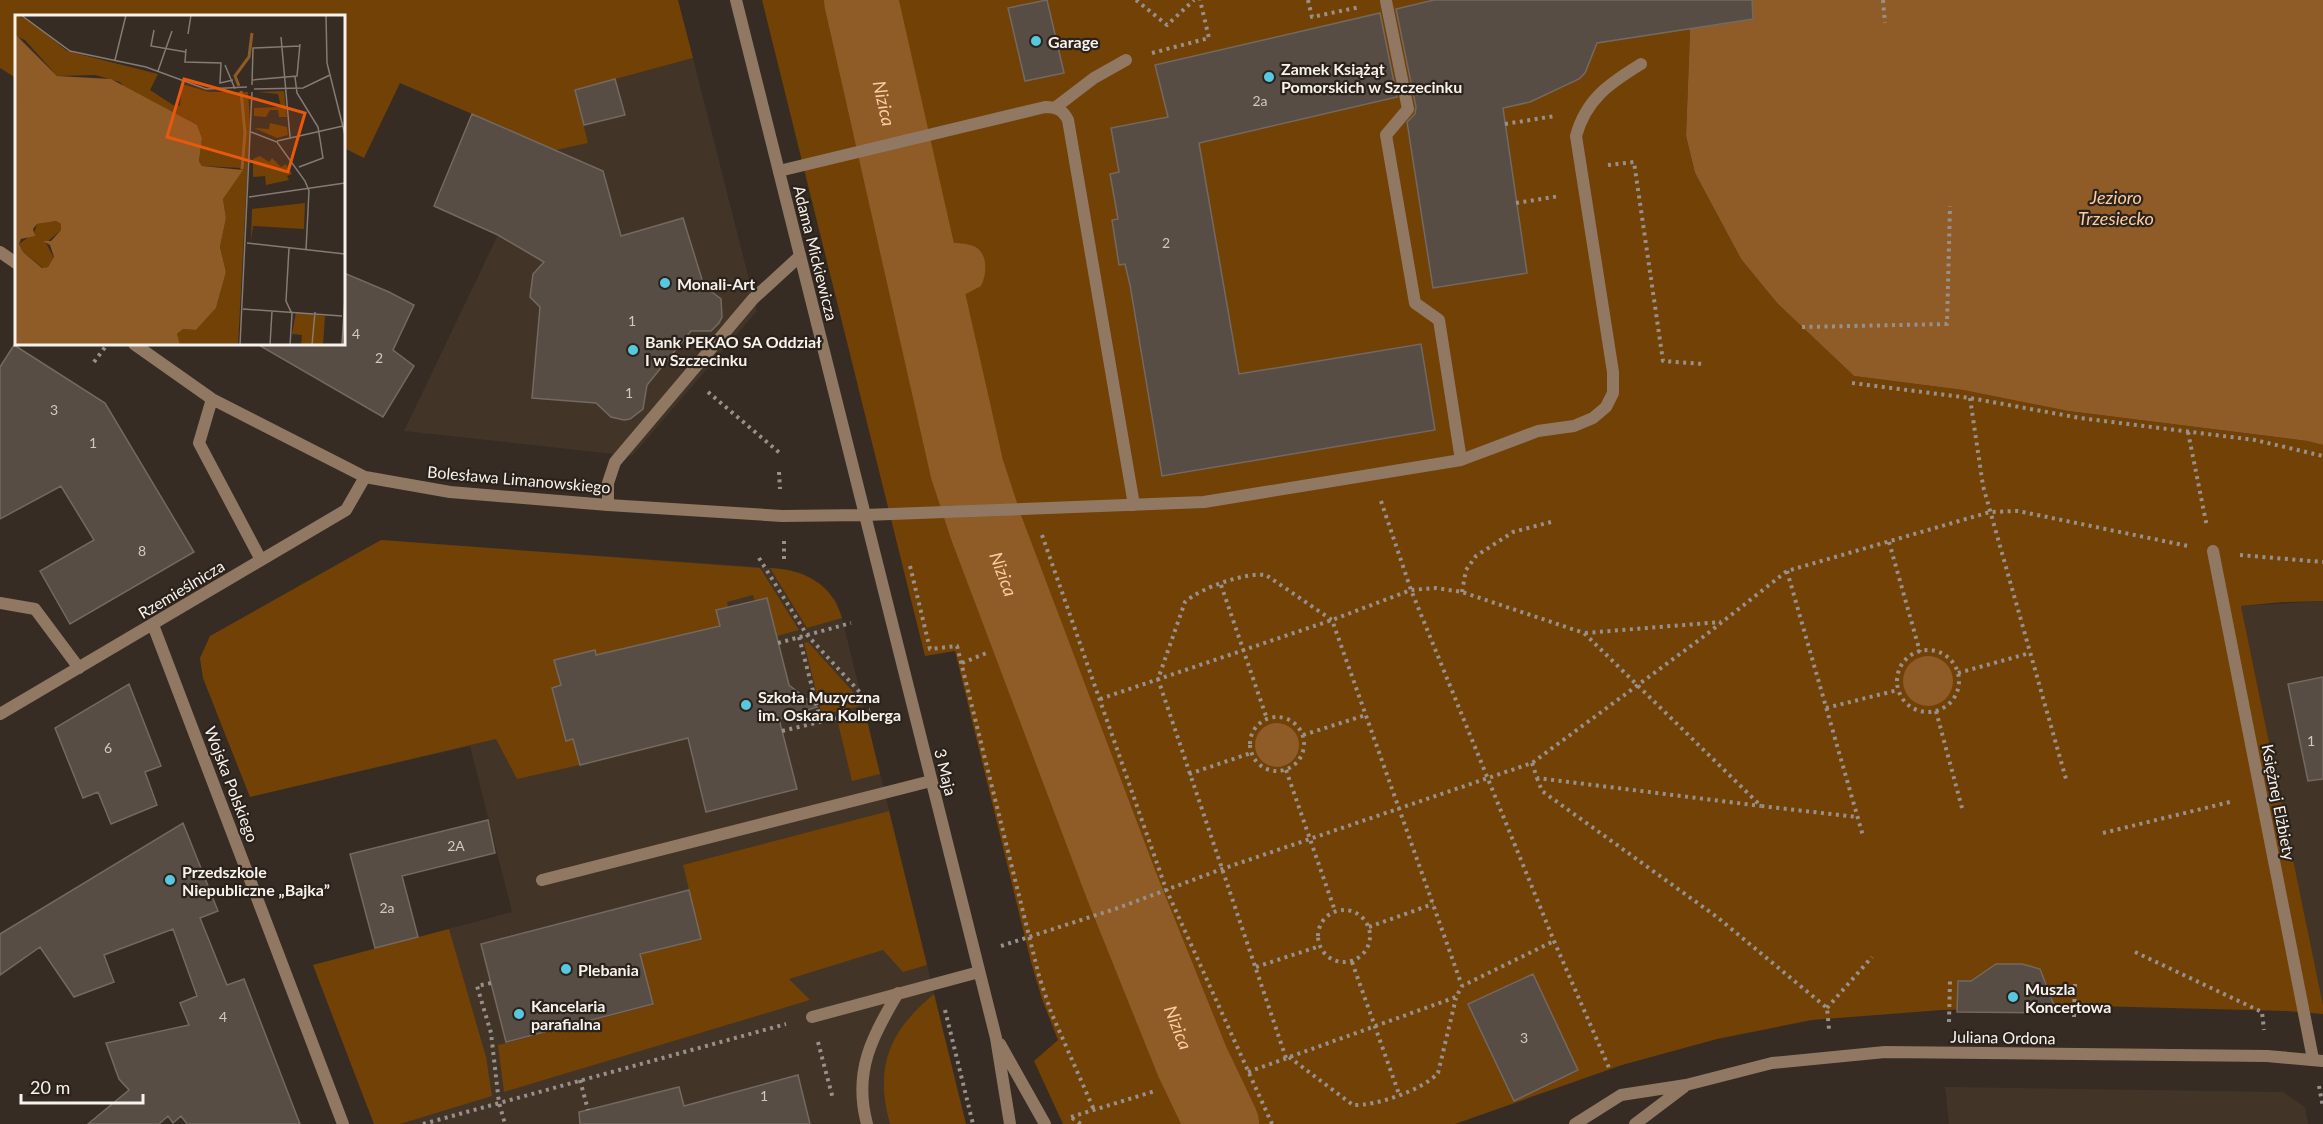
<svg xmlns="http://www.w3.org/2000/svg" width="2323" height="1124" font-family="Lato,sans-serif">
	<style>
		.built { fill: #423427 }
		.green { fill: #724105 }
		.water { fill: #8f5b26 }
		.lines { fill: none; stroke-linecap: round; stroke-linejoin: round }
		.river { stroke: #8f5b26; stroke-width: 74 }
		.building { fill: #574d44; stroke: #746960; stroke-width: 1.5 }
		.path { stroke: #98908a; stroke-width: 4; stroke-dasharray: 3 4.5; stroke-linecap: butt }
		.service { stroke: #917863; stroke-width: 12 }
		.minor { stroke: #917863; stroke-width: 12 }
		.poi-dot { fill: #56c9e0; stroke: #2b231b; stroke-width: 2 }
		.labels { text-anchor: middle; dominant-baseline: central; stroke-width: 4.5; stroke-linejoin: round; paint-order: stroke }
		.number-label { font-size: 14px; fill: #d0c9c3 }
		.poi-label { font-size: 16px; font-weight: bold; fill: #f8f2ed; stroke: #2b231b; text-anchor: start }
		.street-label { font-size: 16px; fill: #f8f2ed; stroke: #2b231b }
		.water-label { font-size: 18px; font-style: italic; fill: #facca2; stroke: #2b231b }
		.inset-river { fill: none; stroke: #8f5b26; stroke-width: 3 }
		.inset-road { fill: none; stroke: #847b74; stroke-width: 1.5 }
		.view { fill: #e8590c; fill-opacity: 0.15; stroke: #e8590c; stroke-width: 3 }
		.inset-edge { fill: none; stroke: #f8f2ed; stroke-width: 3 }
	</style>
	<rect width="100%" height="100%" fill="#362c24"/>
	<path class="built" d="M693,58L757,311L632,456L404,431L541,145L575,90Z
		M381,540L785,569L802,573L820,584L836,601L842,618L966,1124H374L313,965L512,912L470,746L250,797L203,678L200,658L210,636Z
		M2323,601V1005L2241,606Z
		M1945,1087L2283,1092L2305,1107L2308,1124H1949Z"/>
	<path class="green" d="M0,0H678L693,58L575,90L588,143L556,150L400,83L364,158L344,148V16H16V78L0,68Z
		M762,0H1676L1690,31L1686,136L1695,173L1741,259L1777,303L1854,376L1963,390L2068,411L2307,441L2323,445V601L2283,602L2241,606L2323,1005V1014L2287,1011L2093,1006L1942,1010L1812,1020L1717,1039L1622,1065L1455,1124H1063L1034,1061L1058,1040L1042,999L1031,962L955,651L925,656Z
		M381,540L760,568L799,630L777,636L767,598L755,601L753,595L727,602L728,608L720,626L596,655L595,650L554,660L561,685L552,688L566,740L573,739L580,765L517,779L496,739L250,797L203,678L200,658L210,636Z
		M770,568C804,570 832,583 842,618L807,628Z
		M808,642L863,703L864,705L822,715L804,643Z
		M866,716L880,774L852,781L838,723Z
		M889,811L927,965L903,972L883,950L789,979L810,1000L504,1092L498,1045L653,1005L640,954L701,939L683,865Z
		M449,929L486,1057L492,1096L400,1124H374L313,965Z
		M934,994L966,1124H890C874,1067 889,1031 934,994Z"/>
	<path class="water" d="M1676,0H2323V445L2307,441L2068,411L1963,390L1854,376L1777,303L1741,259L1695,173L1686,136L1690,31Z
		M916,243C933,244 954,241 970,245C988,249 988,272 981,286L932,312Z
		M1903 681a25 25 0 1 1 50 0a25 25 0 1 1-50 0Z
		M1255 745a22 22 0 1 1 44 0a22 22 0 1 1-44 0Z"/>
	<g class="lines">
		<path class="river" id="s1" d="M861,0L967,469L986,527L1122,887L1192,1061L1222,1124"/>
	</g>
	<path class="building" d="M1047,0L1064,73L1025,81L1008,8Z
		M1434,0H1752L1753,19L1597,43L1585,73L1579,79L1530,102L1503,108L1527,273L1433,288L1407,122L1415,114L1416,107L1396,9Z
		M1380,13L1397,97L1199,143L1239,374L1421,344L1435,430L1162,476L1130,285L1125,264L1119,265L1112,220L1118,219L1110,174L1119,172L1111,128L1168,117L1155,65Z
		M615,79L625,115L584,125L575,90Z
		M472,114L603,171L621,236L683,218L704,286L721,299L722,317L719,323L711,331H691L647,385L643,409L630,419L624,420L611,417L596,403L532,398L540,307L530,297L533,274L544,262L498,235L434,206Z
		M344,273L389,292L414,305L393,350L414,366L383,417L257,344H344Z
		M14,345L105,403L194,552L70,624L40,571L94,540L61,486L0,519V367Z
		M767,598L789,685L817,707L779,719L797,789L706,812L688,738L580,765L573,739L566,741L552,688L561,685L554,660L595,650L596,655L720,626L716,610Z
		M2323,677V779L2308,781L2288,684Z
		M129,684L161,766L145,772L157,805L111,824L98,792L83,798L55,728Z
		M488,820L495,853L402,876L418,937L375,948L350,854Z
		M183,823L218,911L200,918L227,985L244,979L300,1124H187L181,1116L173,1123L168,1116L159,1124H88L129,1090L119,1079L106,1043L189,1025L180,1003L197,996L173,929L104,955L114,982L74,997L40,947L0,975V934Z
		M689,890L701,939L640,954L653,1004L506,1042L481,944Z
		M1996,964H2022L2040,969L2057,1013L1957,1012L1958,981H1971Z
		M1533,974L1578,1070L1514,1101L1468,1004Z
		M798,1075L810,1124H580L579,1112L679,1087L684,1106Z"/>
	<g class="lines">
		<path class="path" d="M1136,0L1167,25L1194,0
			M1308,0L1312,17L1360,7
			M1883,0L1885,23
			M1152,53L1209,38L1200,0
			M1505,124L1555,116
			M1608,165L1634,162L1663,361L1703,364
			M1516,203L1560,196
			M1802,327L1947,324L1950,206
			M94,362L106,346
			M1852,383L1970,398L2080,418L2255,440L2323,456
			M708,392L781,454
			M1970,398L1983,486L2066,779
			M2188,432L2207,527
			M779,472L780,489
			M1381,501L1411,590L1554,941L1610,1070
			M1042,535L1166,889L1272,1124
			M784,541V560
			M1889,542L1920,652
			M2240,555L2323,562
			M759,558L807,635L868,701
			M910,566L930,649L957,646L1039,976L1051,1012L1094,1110
			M1787,571L1863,836
			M1221,585L1267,719
			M1462,592L1466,570L1476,556L1513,532L1551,522
			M1585,633L1721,622
			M799,637L821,722
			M778,643L851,623
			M1897 681a31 31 0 1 1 62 0a31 31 0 1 1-62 0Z
			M962,663L989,652
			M1958,673L2030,653
			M1100,699L1332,620L1411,590L1436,588L1462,592L1584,633L1761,806L1857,817
			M1826,708L1898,690
			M1936,711L1962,808
			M1250 744a27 27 0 1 1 54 0a27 27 0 1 1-54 0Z
			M782,731L870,710
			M1303,735L1366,715
			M1532,763L1537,778L1761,806
			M1286,770L1335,911
			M1189,774L1251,753
			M1537,778L1542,791L1717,917L1827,1008L1829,1029
			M2103,833L2234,801
			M1318 936a26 26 0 1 1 52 0a26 26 0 1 1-52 0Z
			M1369,927L1433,904
			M1001,946L1118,908L1222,869L1532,763L1703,637L1787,571L1990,512L2018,511L2188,546
			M2135,952L2262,1012L2264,1030
			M1352,962L1399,1094
			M1256,967L1320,946
			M491,983L477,986L491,1033L499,1103L505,1124
			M1827,1008L1872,957
			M945,1010L973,1124
			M2074,1017L2075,981
			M1949,1022L1950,980
			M818,1042L833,1099
			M1289,1057L1353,1105C1376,1106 1423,1090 1438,1073L1456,998
			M1286,1058L1158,679L1185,602C1200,588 1246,572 1266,575L1332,620L1462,986
			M1248,1072L1456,997L1462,986L1554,941
			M580,1080L588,1110
			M2319,1086L2323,1107
			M1071,1117L1155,1091
			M1072,1118L1081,1124
			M423,1124L786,1024"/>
		<path class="service" d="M1386,1L1408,109L1386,135L1415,303L1439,320L1461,460
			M1056,107L1094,78L1126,60
			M779,171L1045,107C1057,107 1063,110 1068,120L1134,505
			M608,505V483L615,462L753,299L800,256
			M865,515L1204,502L1461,460L1538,431L1574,426L1593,418L1606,407L1613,393V372L1576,136C1586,99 1610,83 1641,64
			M2213,551L2313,1059
			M0,603L35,609L79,668
			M542,880L931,781
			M812,1017L979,972
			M867,1124C853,1072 872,1036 898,993"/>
		<path class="minor" d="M736,0L996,1038L1010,1124
			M0,252L16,263
			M134,344L212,399L365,477L450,492L608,505L782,516L865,515
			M212,399L199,443L261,560
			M153,625L343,1124
			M0,714L346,510L365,477
			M1000,1044L1045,1124
			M1575,1124L1621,1095L1686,1085L1772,1063L1885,1052L2267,1056L2323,1061
			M1635,1124L1684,1087"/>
	</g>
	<g class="poi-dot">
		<circle cx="1036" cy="41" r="6"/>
		<circle cx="1269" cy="77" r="6"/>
		<circle cx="665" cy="283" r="6"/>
		<circle cx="633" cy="350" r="6"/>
		<circle cx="746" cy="705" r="6"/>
		<circle cx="170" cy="880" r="6"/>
		<circle cx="566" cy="969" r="6"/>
		<circle cx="2013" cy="997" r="6"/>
		<circle cx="519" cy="1014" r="6"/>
	</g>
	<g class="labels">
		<g class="number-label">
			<text x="1260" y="100">2a</text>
			<text x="1166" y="242">2</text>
			<text x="632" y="320">1</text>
			<text x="356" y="333">4</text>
			<text x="379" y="357">2</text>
			<text x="629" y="392">1</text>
			<text x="54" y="409">3</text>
			<text x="93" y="442">1</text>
			<text x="142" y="550">8</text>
			<text x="2311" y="740">1</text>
			<text x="108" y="747">6</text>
			<text x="456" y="845">2A</text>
			<text x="387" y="907">2a</text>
			<text x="223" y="1016">4</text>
			<text x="1524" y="1037">3</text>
			<text x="764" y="1095">1</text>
		</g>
		<g class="poi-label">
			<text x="1048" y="41">Garage</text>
			<text x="1281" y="68">Zamek Książąt<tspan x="1281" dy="18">Pomorskich w Szczecinku</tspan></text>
			<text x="677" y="283">Monali-Art</text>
			<text x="645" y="341">Bank PEKAO SA Oddział<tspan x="645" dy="18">I w Szczecinku</tspan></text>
			<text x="758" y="696">Szkoła Muzyczna<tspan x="758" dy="18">im. Oskara Kolberga</tspan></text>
			<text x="182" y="871">Przedszkole<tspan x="182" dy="18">Niepubliczne „Bajka”</tspan></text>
			<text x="578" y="969">Plebania</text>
			<text x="2025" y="988">Muszla<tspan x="2025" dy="18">Koncertowa</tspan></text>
			<text x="531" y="1005">Kancelaria<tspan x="531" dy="18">parafialna</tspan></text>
		</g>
		<g class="street-label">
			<text transform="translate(816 253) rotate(76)">Adama Mickiewicza</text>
			<text transform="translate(519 479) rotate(5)">Bolesława Limanowskiego</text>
			<text transform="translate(181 589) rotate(-31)">Rzemieślnicza</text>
			<text transform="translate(946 772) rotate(76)">3 Maja</text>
			<text transform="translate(232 784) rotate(69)">Wojska Polskiego</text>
			<text transform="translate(2279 802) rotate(79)">Księżnej Elżbiety</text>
			<text transform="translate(2003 1037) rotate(1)">Juliana Ordona</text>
		</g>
		<g class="water-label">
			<text stroke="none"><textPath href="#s1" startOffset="106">Nizica</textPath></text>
			<text x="2116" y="197">Jezioro<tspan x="2116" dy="21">Trzesiecko</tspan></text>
			<text stroke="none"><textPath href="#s1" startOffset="592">Nizica</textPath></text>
			<text stroke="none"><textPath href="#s1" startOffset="1078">Nizica</textPath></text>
		</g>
	</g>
	<g transform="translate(15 15)">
		<rect width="330" height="330" fill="#362c24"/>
		<path d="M0,0L14,5L52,36L143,59L135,75L158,90L165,91L167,69L194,77H233L235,109L223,330H165L160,321L168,314L181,315L201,293L211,257L205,232L211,203L208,184L226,153L187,151L184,146L187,123L182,110L111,74L105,67L80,60L42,61L10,25L0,21ZM242,77L269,76L272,102H264L263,95H255L251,102L239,101V93L266,92L263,79ZM255,108L272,112L273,120L262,123L239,113L254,114ZM245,141L254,147L257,143L266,152L271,149L277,159L272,161L274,165L251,170L250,161L238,162V144ZM290,188L289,214L238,211L236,226L237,194ZM41,206L46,209V215L31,228L39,243L33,252L28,253L8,237L4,229L19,218L22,209ZM281,297L310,301L308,330H286L287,320L277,319Z" fill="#724105"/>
		<path d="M1,20L42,61L96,64L182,110L187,123L184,146L187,151L228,155L208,184L211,203L205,232L211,257L201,293L181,315L168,314L162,319L165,330H0ZM41,206L46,209V215L36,226H28L35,230L39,242L33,252L27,253L8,237L4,229L6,224L20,221L18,214L22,209Z" fill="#8f5b26" fill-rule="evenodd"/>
		<path class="inset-river" d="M224,71L220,61L234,42L237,18M226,76L230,118L227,154M0,78L25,88L47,90L86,85L125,96L177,157L196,160L194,184L179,200L89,225L56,241L26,280V298L50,330M0,300L21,330"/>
		<path class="inset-road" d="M6,0L55,36L131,52L191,74L232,72M311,0L312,48L330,120M139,15L136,31L171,37M173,19L176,0M266,22L275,122M171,34L170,47L206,48L205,68L218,65M100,45L111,0M210,50L220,74M143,56L157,16M280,62L282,78L303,112L308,143L284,152M237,65L282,61L285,29M237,70L238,33L285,31M239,74L288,73L315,60M236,117L262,127L290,166L294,176L291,235M262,126L328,111M234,182L330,168M232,228L330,239M274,233L271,286L277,299L275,330M330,247V267M228,294L327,301M225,330L237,77M255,330L257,296M297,330L300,297M327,330L330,282"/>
		<path class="view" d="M169,64L290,98L273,157L152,122Z"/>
		<rect width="330" height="330" class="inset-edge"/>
	</g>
	<path d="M21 1094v9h122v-9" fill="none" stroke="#f8f2ed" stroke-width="3"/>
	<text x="30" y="1094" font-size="18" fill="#f8f2ed" stroke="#2b231b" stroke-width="4.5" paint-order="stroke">20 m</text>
</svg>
